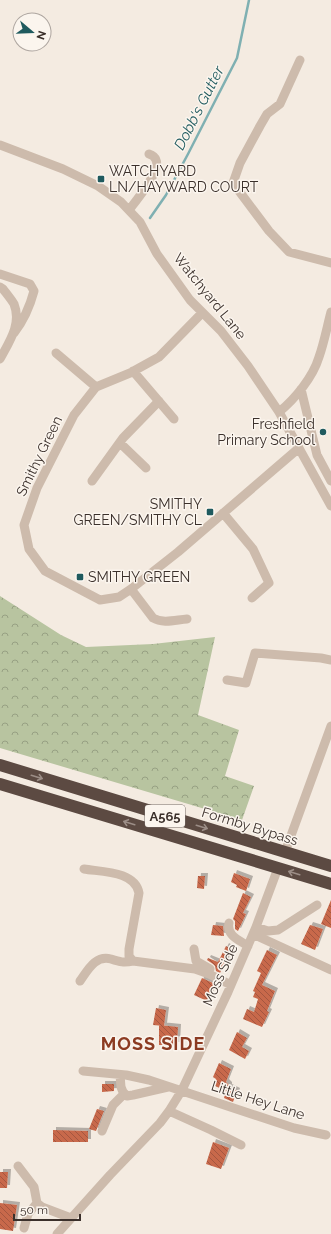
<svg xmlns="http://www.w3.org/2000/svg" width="331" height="1234" font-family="Raleway,sans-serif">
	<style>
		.forest { fill: url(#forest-crowns) }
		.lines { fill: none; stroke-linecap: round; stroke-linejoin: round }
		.stream { stroke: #7fb0b2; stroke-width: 2.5 }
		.building { fill: url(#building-back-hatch); filter: url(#shadow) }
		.minor { stroke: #cdbbac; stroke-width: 9 }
		.highway { stroke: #5c4a42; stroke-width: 12 }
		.oneway { stroke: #9c8e87 }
		.poi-dot { fill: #1f5a5e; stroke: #fbf5ee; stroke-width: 1.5 }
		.labels { text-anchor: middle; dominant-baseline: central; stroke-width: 3; stroke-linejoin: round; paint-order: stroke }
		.shield { fill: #fbf5ee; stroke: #756b66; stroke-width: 1 }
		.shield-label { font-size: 13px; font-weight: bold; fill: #3b302b }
		.poi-label { font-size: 14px; fill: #3b302b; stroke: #fbf5ee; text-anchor: start }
		.street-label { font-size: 14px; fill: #3b302b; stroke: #fbf5ee }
		.water-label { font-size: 15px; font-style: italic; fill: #1f5a5e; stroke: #fbf5ee }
		.district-label { font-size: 18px; font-weight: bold; letter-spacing: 1px; fill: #8c3b22; stroke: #fbf5ee }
	</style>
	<defs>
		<pattern id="forest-crowns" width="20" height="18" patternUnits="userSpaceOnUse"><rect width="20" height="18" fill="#b8c4a0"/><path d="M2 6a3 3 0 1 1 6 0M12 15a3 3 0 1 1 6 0" fill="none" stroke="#97a083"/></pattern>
		<pattern id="building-back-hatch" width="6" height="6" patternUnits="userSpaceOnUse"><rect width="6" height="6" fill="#c8694b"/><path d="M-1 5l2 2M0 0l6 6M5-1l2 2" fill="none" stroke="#a4573f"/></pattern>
		<filter id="shadow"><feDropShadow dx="3" dy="-3" stdDeviation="0" flood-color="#0004"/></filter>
	</defs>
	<rect width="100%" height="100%" fill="#f4ebe1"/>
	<path class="forest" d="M0,596L61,635L86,647L153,644L215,637L198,715L239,730L225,776L254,786L242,820L0,748Z"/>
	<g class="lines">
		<path class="stream" d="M150,218L166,195L188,154L237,58L249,0"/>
	</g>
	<path class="building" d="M234,873L250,879L246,891L236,887L237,885L231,882Z
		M198,876H205L204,889L197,888Z
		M243,893L251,897L243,913L246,914L238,931L235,929V921L233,919Z
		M331,900V928L321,924Z
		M213,925L223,926L224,936L211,935Z
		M310,925L323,929L315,950L301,944Z
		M226,946L231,949L220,973L216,971L215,966L213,964L207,960L208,958L218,962Z
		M267,950L277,955L262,985L275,991L267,1011L269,1012L262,1027L243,1019L247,1009L254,1012L258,999L253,997L255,992L253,991L261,973L257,971Z
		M202,978L215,984L207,1001L194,995Z
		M156,1008L166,1010L164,1026L153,1025Z
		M159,1025L178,1027L177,1045H159Z
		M237,1032L247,1038L242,1047L249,1051L245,1059L229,1050Z
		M219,1063L231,1069L226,1082L229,1085V1087L237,1091L233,1102L224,1098L226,1091L213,1085L216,1079L213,1077Z
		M102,1084H114V1091L102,1092Z
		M97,1109L104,1111L96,1131L89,1129Z
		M53,1130L88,1131V1142H53Z
		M213,1142L229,1148L221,1169L206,1164Z
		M0,1172H8L7,1188H0Z
		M0,1203L17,1205L13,1231L0,1229Z"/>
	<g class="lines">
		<path class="minor" d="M300,60L280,104L267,114L260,126L240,163L233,183L269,231L289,252L331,263
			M0,145L63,169L98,186L121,202L140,222L157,254L190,300L221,331L248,366L279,412L331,506
			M129,210C136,201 161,171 156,160C155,157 152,155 149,154
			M0,274L30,284L34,291C30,306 24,320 14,333
			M0,287L3,289C6,293 11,299 14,304C22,324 9,342 0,359
			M202,313L159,357L130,373L96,387L74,415L37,488L24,525L29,549L45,571L100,600L119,597L131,589L178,552L299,448
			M56,353L96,387
			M133,371L174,419
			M301,389L317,455L331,481
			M279,412C295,399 313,377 319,357C324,343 327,327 331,312
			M120,443L146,468
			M92,481L123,438L159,401
			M223,513L253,549L269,583L252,598
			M131,589L153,618C163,624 175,620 187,619
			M227,680L246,683L255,653L321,658L331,660
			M285,852L331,726
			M84,869C102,872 135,871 139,893L129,949V956L133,961L195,969L209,974L231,985
			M229,923C226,935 239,940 248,946
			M256,927L268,931L278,930L317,905
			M253,934L331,970
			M194,949L196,961L210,969
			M80,981C88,970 95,955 111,959C120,962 124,963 133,961
			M83,1071L126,1075L149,1080L294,1128L326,1135
			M120,1075L121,1087L123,1092L127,1096L133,1095L168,1087
			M169,1111L211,1130L241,1145
			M102,1131L113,1105L124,1094
			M18,1166L34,1187L37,1203L42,1207L71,1218
			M24,1228L28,1214L37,1203
			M57,1234L110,1175L160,1123L169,1111L182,1090L228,992L256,927L278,868"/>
		<path class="highway" d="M0,765L331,866
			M0,784L331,884"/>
	</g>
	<defs><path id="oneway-shaft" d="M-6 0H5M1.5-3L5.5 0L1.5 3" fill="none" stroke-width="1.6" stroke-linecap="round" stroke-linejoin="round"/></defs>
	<g class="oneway">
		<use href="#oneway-shaft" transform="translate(37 777) rotate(17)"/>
		<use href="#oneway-shaft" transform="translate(129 823) rotate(-163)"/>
		<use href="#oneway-shaft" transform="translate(202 827) rotate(17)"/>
		<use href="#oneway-shaft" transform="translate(294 873) rotate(-163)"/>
	</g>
	<g class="poi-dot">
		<rect x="97" y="175" width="8" height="8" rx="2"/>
		<circle cx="323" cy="432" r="4"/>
		<rect x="206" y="508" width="8" height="8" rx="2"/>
		<rect x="76" y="573" width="8" height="8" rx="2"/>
	</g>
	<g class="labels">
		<rect class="shield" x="145" y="805" width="40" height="22" rx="3"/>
		<g class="shield-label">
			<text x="165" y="816">A565</text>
		</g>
		<g class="poi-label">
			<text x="109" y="171">WATCHYARD<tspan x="109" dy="16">LN/HAYWARD COURT</tspan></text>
			<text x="315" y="424" text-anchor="end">Freshfield<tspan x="315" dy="16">Primary School</tspan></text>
			<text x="202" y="504" text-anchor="end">SMITHY<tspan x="202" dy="16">GREEN/SMITHY CL</tspan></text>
			<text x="88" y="577">SMITHY GREEN</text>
		</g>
		<g class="street-label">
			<text transform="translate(210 296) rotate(51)">Watchyard Lane</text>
			<text transform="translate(39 456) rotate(-64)">Smithy Green</text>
			<text transform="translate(250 826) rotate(17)">Formby Bypass</text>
			<text transform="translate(220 975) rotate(-66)">Moss Side</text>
			<text transform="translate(258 1100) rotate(18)">Little Hey Lane</text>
		</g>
		<g class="water-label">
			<text transform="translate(199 108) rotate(-63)">Dobb's Gutter</text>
		</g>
		<g class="district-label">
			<text x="153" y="1043">MOSS SIDE</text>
		</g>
	</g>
	<g transform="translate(32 32) rotate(109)"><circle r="19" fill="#fbf5ee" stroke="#aea6a0"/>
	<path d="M0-3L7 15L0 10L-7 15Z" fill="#1f5a5e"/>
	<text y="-6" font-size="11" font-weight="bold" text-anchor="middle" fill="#3b302b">N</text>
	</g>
	<path d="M14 1214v6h66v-6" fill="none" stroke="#3b302b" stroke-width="2"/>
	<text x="20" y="1214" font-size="12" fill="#3b302b" stroke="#fbf5ee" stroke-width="3" paint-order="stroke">50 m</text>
</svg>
